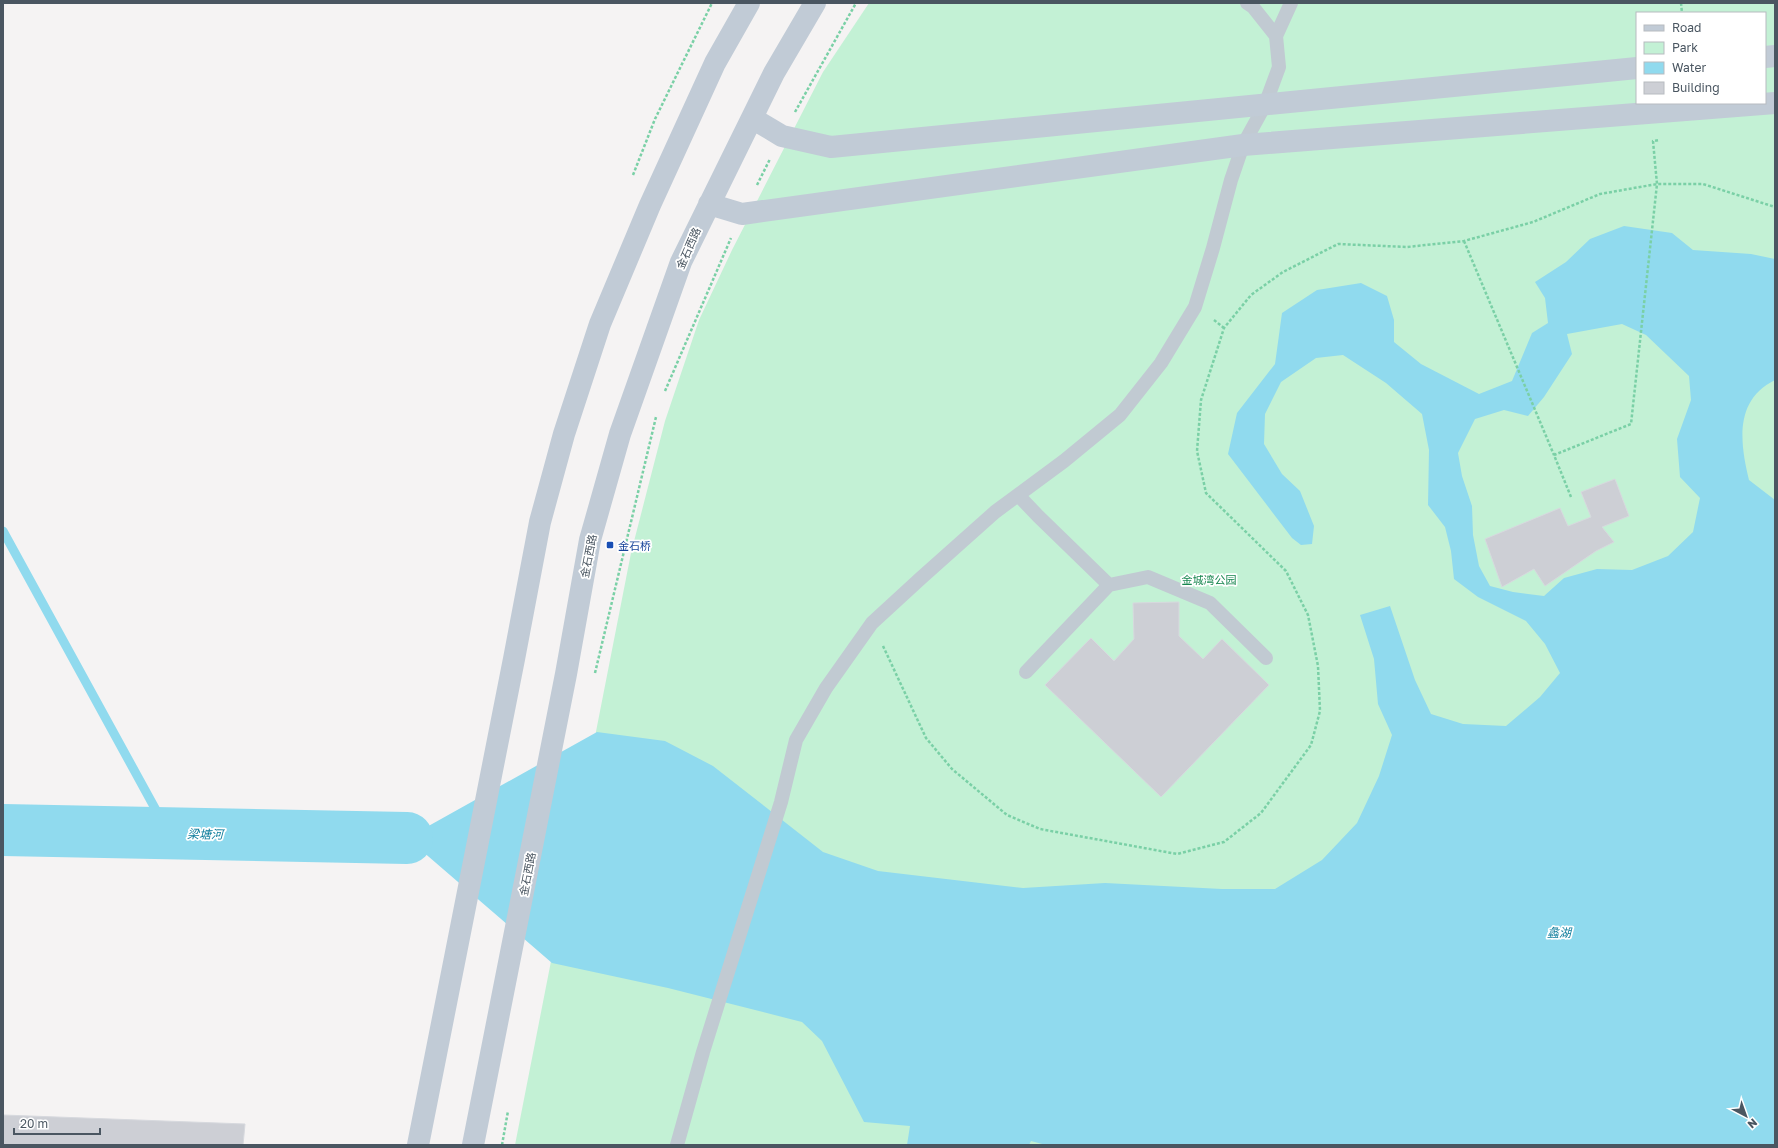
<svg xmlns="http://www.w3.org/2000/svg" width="1778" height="1148" font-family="'Golos Text','Noto Sans SC',sans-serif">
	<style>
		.green { fill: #c3f1d5; fill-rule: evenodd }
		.water { fill: #90daee; fill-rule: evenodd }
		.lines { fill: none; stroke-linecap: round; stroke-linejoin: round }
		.stream { stroke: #90daee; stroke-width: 9 }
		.river { stroke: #90daee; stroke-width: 52 }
		.building { fill: #cdcfd5; stroke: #d7d9de }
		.path { stroke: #7ad0a6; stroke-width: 2.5; stroke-dasharray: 3 2; stroke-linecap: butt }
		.service { stroke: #c1cad2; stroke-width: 14 }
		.secondary { stroke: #c1cbd6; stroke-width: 22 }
		.transit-dot { fill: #1a4fb4; stroke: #fff; stroke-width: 1.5 }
		.labels { text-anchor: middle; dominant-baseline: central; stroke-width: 3.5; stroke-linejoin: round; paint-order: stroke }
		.street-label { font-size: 11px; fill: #4a5661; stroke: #fff }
		.transit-label { font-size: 11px; fill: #164399; stroke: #fff; text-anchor: start }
		.park-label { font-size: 11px; fill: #17864f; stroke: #fff }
		.water-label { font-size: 12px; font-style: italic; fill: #0c7c9b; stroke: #fff }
	</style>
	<rect width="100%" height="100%" fill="#f5f3f3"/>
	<path class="green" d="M869,3H1775V1145H515L631,553L665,421L699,320L732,250L823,72ZM1637,13H1765V103H1637Z"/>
	<path class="water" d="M1624,226L1672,233L1693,250L1751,254L1775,259V380C1734,400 1740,443 1749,480L1775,500V1145H1046L1031,1141L1029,1145H907L910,1126L864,1122L822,1041L802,1022L668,988L552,963L407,838L597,732L665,741L713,766L823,852L878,871L1023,888L1105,883L1222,889H1275L1322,860L1357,823L1379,776L1392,735L1378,704L1374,659L1360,615L1390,606L1415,680L1431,714L1463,724L1506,726L1540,697L1560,673L1545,644L1526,621L1478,597L1454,579L1451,551L1445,527L1428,505L1429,450L1422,414L1386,383L1343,355L1316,358L1281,382L1265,414L1264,444L1282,474L1300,491L1314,526L1312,544L1301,545L1292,538L1228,454L1237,413L1275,364L1282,313L1317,290L1361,283L1387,296L1394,320V342L1421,364L1479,394L1512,381L1532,333L1548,323L1545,298L1535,282L1566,262L1590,239ZM1622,324L1646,335L1689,376L1691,400L1677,439L1680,477L1700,498L1693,532L1668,556L1632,570L1597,569L1564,578L1544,596L1513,592L1490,586L1479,566L1473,535L1472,506L1462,476L1458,453L1475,419L1504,410L1528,416L1544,397L1572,354L1567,334Z"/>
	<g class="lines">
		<path class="stream" d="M3,531L168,832"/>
		<path class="river" d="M3,830L407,838"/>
	</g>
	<path class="building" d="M1615,479L1629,516L1602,527L1614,542L1596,551L1545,586L1534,569L1502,587L1485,539L1560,508L1568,526L1591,517L1581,492Z
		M1179,602V636L1203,659L1222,639L1269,685L1161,797L1045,685L1091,638L1114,661L1134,639L1133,603Z
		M3,1115L245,1124L243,1145H3Z"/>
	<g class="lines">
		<path class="path" d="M1681,3L1682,13
			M795,112L856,3
			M633,175L655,119L712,3
			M757,185L770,159
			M1464,241L1554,455
			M1214,320L1224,328
			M665,391L731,238
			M1571,497L1554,455L1631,424L1657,184L1653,141L1659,140
			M883,646L926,738L952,769L1007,815L1040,829L1177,854L1224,842L1261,813L1311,745L1320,711L1318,666L1308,615L1286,571L1206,493L1197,451L1201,400L1224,328L1251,295L1283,272L1338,244L1407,247L1464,241L1533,222L1600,194L1657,184H1703L1775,207
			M595,673L656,417
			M502,1145L508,1111"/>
		<path class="service" d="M1276,36L1291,3
			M1018,495L1038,516L1109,585L1026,672
			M1109,585L1148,577L1210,603L1266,658
			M677,1145L703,1052L781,802L796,740L826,688L872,623L921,578L995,512L1064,461L1120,415L1161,363L1195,307L1213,248L1231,180L1243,145L1265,105L1279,67L1276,36L1253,7L1247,3"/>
		<path class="secondary" d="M1765,57L1775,56
			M752,118L782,136L831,147L1637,68
			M709,204L742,214L1243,145L1775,103
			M418,1145L514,659L540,522L564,434L600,324L650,205L715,63L749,3
			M473,1145L566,674L590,540L620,434L681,262L774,73L815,3"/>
	</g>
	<rect class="transit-dot" x="606" y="541" width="8" height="8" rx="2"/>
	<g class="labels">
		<g class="street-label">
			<text transform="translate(688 248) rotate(-66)">金石西路</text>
			<text transform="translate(588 556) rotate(-79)">金石西路</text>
			<text transform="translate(527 874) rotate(-79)">金石西路</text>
		</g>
		<g class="transit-label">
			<text x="618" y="545">金石桥</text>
		</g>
		<g class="park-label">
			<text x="1209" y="579">金城湾公园</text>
		</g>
		<g class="water-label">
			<text transform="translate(205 834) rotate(1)">梁塘河</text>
			<text x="1559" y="932">蠡湖</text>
		</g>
	</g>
	<rect width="1778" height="1148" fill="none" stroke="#4a5661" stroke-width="8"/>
	<rect x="1636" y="12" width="130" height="92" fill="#ffffff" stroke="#b7bbc0"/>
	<rect x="1644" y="25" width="20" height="6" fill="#c1cbd6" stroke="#b7bbc0"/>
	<text x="1672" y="32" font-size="12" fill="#4a5661">Road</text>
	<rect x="1644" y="42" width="20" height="12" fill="#c3f1d5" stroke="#b7bbc0"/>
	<text x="1672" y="52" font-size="12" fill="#4a5661">Park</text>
	<rect x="1644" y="62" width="20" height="12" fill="#90daee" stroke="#b7bbc0"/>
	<text x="1672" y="72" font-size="12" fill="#4a5661">Water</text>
	<rect x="1644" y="82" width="20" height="12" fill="#cdcfd5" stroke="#b7bbc0"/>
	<text x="1672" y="92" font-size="12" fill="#4a5661">Building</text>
	<g transform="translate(1746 1116) rotate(139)" stroke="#ffffff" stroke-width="3" paint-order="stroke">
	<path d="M0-3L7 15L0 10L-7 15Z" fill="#4a5661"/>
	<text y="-6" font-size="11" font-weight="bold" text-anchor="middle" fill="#4a5661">N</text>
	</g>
	<path d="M14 1128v6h86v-6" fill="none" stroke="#4a5661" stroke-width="2"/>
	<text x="20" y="1128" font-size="12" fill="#4a5661" stroke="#ffffff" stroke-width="3" paint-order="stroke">20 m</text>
</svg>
